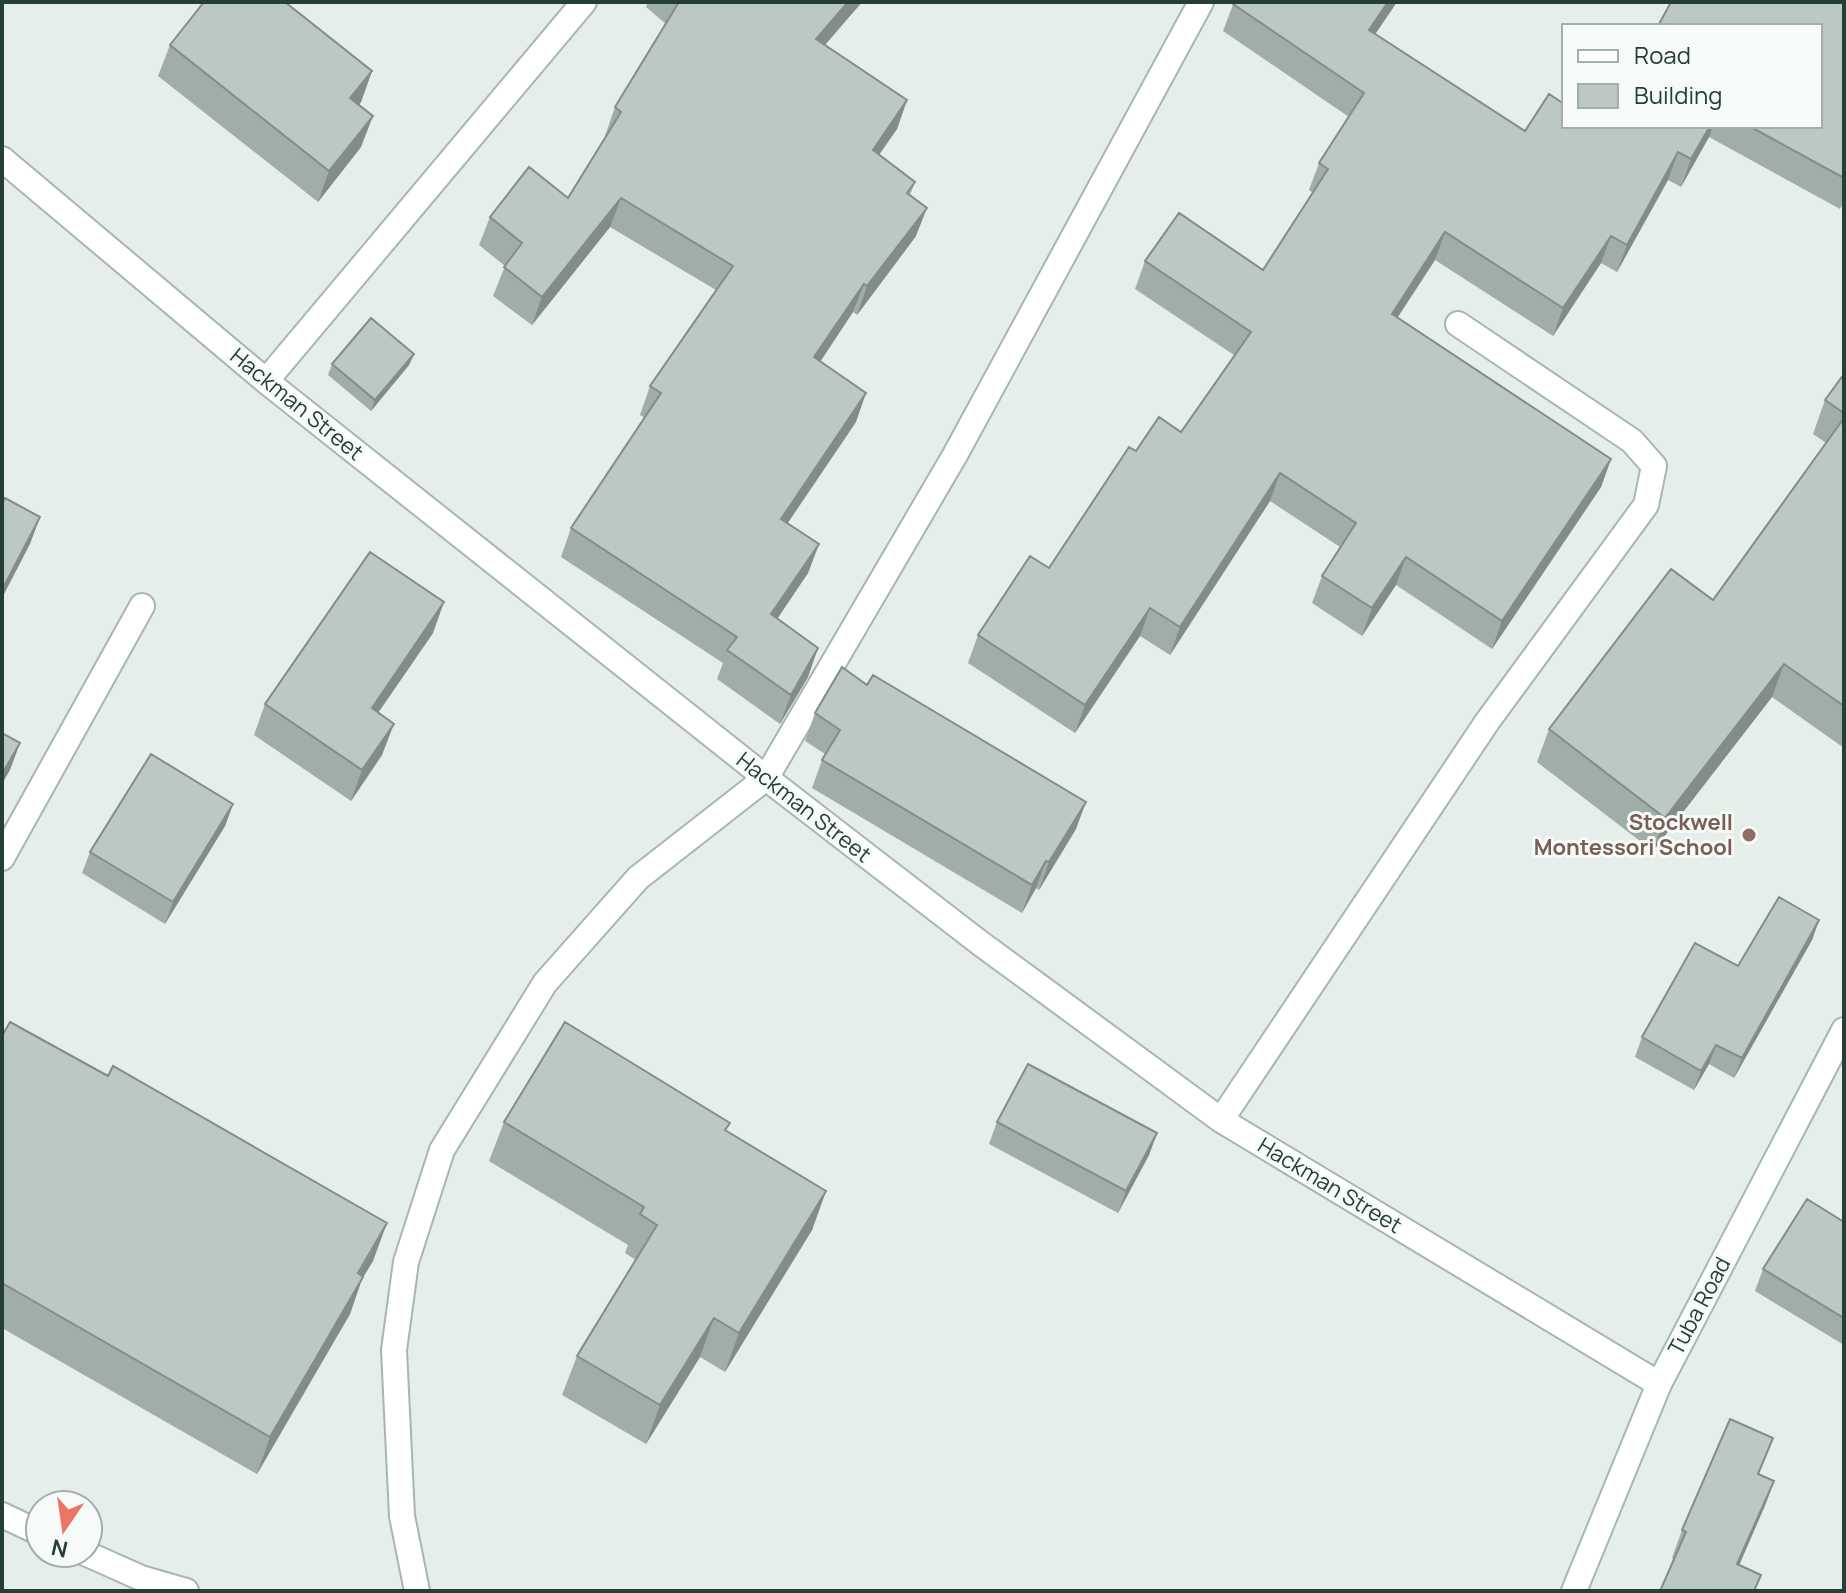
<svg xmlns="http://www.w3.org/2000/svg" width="1846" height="1593" font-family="Manrope,sans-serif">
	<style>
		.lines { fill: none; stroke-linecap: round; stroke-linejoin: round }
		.street-casing { stroke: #a8b6af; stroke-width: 28 }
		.secondary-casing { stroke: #a4b9af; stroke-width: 28 }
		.street { stroke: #fff; stroke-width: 24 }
		.secondary { stroke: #fff; stroke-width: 24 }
		.wall { fill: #a1ada7 }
		.shaded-wall { fill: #838d88 }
		.building { fill: #bbc9c2; stroke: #838d88; stroke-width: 2 }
		.education-dot { fill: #8d6e63; stroke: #f6faf8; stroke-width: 3 }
		.labels { text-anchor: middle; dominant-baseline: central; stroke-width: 6; stroke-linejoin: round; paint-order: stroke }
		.street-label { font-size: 22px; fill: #253f35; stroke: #f6faf8 }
		.education-label { font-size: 22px; font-weight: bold; fill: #785e54; stroke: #f6faf8; text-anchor: end }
	</style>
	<rect width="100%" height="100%" fill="#e6eee9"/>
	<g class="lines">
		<defs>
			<path id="street" d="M2,159L266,381L766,778L980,943L1221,1120L1659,1384
				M266,381L584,2
				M2,858L142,606
				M1221,1120L1487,722L1646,505L1654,466L1632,441L1458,324
				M2,1515L40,1533
				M85,1553L141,1578L186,1591
				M417,1591L402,1516L394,1350L406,1262L442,1150L545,983L638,878L766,778L955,455L1201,2"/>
			<path id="secondary" d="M1574,1591L1659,1384L1844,1030"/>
		</defs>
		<use href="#street" class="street-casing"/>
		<use href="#secondary" class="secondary-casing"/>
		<use href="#street" class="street"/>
		<use href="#secondary" class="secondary"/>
	</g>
	<path class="wall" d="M648,2H862L825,45L907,100L897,129L879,155L915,182L910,195L916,236L857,315L853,312L820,362L856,422L787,523L819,544L808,573L777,619L808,677L780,724L717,679L723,663L561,557L571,528L645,418L640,415L650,386L716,290L610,227L532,325L493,296L505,266L479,245L490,217L568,198L606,137L605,136L615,107L666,24L646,7Z
		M1234,2H1397L1375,34L1525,131L1564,126H1820L1844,2V201L1840,209L1709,137L1681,187L1668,180L1617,272L1601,263L1553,336L1435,260L1398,317L1611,459L1601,487L1492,649L1396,585L1362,636L1312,603L1322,576L1340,547L1270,501L1170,655L1140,636L1075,733L968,663L978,635L1049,568L1136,451L1181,432L1234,355L1135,289L1145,261L1263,270L1313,193L1309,190L1319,163L1349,117L1223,31Z
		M170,45L372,71L361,102L359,105L361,147L318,202L158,76Z
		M414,354L409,365L371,411L328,375L332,364Z
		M1844,374V748L1772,697L1653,851L1537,762L1549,729L1713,600L1826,443L1813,434L1825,400Z
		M433,633L378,713L382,755L351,801L254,735L265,704Z
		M815,713L1076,829L1039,890L1036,888L1022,913L812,788L822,760L825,754L805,741Z
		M233,804L225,826L165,924L82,873L90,852Z
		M1819,920L1812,940L1734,1078L1709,1064L1694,1090L1635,1057L1642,1037L1738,966Z
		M2,1036L373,1261L362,1279L350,1314L257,1474L2,1328Z
		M504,1122L727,1131L826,1191L812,1230L725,1372L700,1357L646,1444L562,1395L577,1356L636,1260L625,1253L628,1245L489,1161Z
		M997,1122L1157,1133L1149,1155L1118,1213L989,1144Z
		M1844,1222V1345L1755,1291L1763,1269Z
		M1759,1474L1774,1481L1764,1508L1674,1559L1672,1558L1682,1530Z"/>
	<path class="shaded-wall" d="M848,2H862L805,68L816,39Z
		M1388,2H1397L1359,58L1369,30Z
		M372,71L361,102L339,130L350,98Z
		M907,100L897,129L862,179L873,150Z
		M373,116L361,147L318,202L329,171Z
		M1710,126H1713L1709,137L1681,187L1691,159Z
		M1678,152L1668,180L1617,272L1627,245Z
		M621,198L610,227L532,325L542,297Z
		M927,208L916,236L857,315L867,286Z
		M1445,232L1435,260L1382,341L1392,314Z
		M1611,236L1601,263L1553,336L1563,308Z
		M864,284L853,312L804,386L814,357Z
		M414,354L409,365L371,411L375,400Z
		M866,393L856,422L771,548L781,519Z
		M1611,459L1601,487L1492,649L1502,621Z
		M1280,473L1270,501L1170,655L1180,627Z
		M40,517L30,544L2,598V590Z
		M819,544L808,573L761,643L771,614Z
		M1406,557L1396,585L1362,636L1372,608Z
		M444,602L433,633L360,739L372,708Z
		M1150,608L1140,636L1075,733L1085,705Z
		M818,648L808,677L780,724L791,695Z
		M1784,664L1772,697L1653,851L1665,818Z
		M394,724L382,755L351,801L362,770Z
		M20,743L10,770L2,784V774Z
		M1086,802L1076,829L1039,890L1049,862Z
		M233,804L225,826L165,924L173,902Z
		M1046,861L1036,888L1022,913L1032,885Z
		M1819,920L1812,940L1734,1078L1742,1058Z
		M1716,1045L1709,1064L1694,1090L1701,1071Z
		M1157,1133L1149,1155L1118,1213L1126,1191Z
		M826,1191L812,1230L725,1372L739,1333Z
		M387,1223L373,1261L362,1279L350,1314L257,1474L270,1437Z
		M714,1318L700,1357L646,1444L660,1405Z
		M1774,1481L1764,1508L1728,1591L1737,1564Z"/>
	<path class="building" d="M204,2H285L372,71L350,98L373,116L329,171L170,45Z
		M679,2H848L816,39L907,100L873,150L915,182L907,193L927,208L867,286L864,284L814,357L866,393L781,519L819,544L771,614L818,648L791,695L727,650L737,637L571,528L661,393L650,386L733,266L621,198L542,297L504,267L522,243L490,217L529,167L568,198L621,112L615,107Z
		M1234,2H1388L1369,30L1525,131L1549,94L1564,104V126H1710L1691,159L1678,152L1627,245L1611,236L1563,308L1445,232L1392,314L1611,459L1502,621L1406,557L1372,608L1322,576L1356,523L1280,473L1180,627L1150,608L1085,705L978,635L1030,556L1049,568L1129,447L1136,451L1159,417L1181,432L1251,332L1145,261L1179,213L1263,270L1328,169L1319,163L1364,93L1233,4Z
		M1671,2H1844V178L1749,126H1820V26H1658Z
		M371,318L414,354L375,400L332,364Z
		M1844,374V413L1825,400Z
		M1844,418V706L1784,664L1665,818L1549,729L1671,569L1713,600Z
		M5,498L40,517L2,590V504Z
		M370,552L444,602L372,708L394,724L362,770L265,704Z
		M842,667L867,685L873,675L1086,802L1049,862L1046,861L1032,885L822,760L840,730L815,713Z
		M2,733L20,743L2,774Z
		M151,754L233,804L173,902L90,852Z
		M1779,897L1819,920L1742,1058L1716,1045L1701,1071L1642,1037L1695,943L1738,966Z
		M10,1022L108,1076L113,1066L387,1223L358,1273L363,1277L270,1437L2,1283V1036Z
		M565,1022L730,1123L725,1130L826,1191L739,1333L714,1318L660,1405L577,1356L657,1225L640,1214L644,1207L504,1122Z
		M1028,1064L1157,1133L1126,1191L997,1122Z
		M1807,1199L1844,1222V1318L1763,1269Z
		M1730,1419L1773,1438L1758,1474L1774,1481L1737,1564L1761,1575L1754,1591H1660L1686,1532L1682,1530Z"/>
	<circle class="education-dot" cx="1749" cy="835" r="8"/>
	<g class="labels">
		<g class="street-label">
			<text transform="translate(297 404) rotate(39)">Hackman Street</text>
			<text transform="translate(804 807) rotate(38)">Hackman Street</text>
			<text transform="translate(1330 1185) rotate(31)">Hackman Street</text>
			<text transform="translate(1699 1306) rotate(-62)">Tuba Road</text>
		</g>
		<g class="education-label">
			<text x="1733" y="822">Stockwell<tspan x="1733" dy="25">Montessori School</tspan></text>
		</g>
	</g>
	<rect width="1846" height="1593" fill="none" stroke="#253f35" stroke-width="8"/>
	<rect x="1562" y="24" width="260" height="104" fill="#f6faf8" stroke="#a2afaa" stroke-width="2"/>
	<rect x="1578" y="50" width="40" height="12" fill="#ffffff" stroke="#a2afaa" stroke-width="2"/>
	<text x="1634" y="64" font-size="24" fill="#253f35">Road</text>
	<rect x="1578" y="84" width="40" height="24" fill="#bbc9c2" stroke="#a2afaa" stroke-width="2"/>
	<text x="1634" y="104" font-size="24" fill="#253f35">Building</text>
	<g transform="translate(64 1529) rotate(193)"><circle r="38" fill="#f6faf8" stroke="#a2afaa" stroke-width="2"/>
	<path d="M0-6L14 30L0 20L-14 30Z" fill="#eb7666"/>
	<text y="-12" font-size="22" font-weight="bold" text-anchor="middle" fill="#253f35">N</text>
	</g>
</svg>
